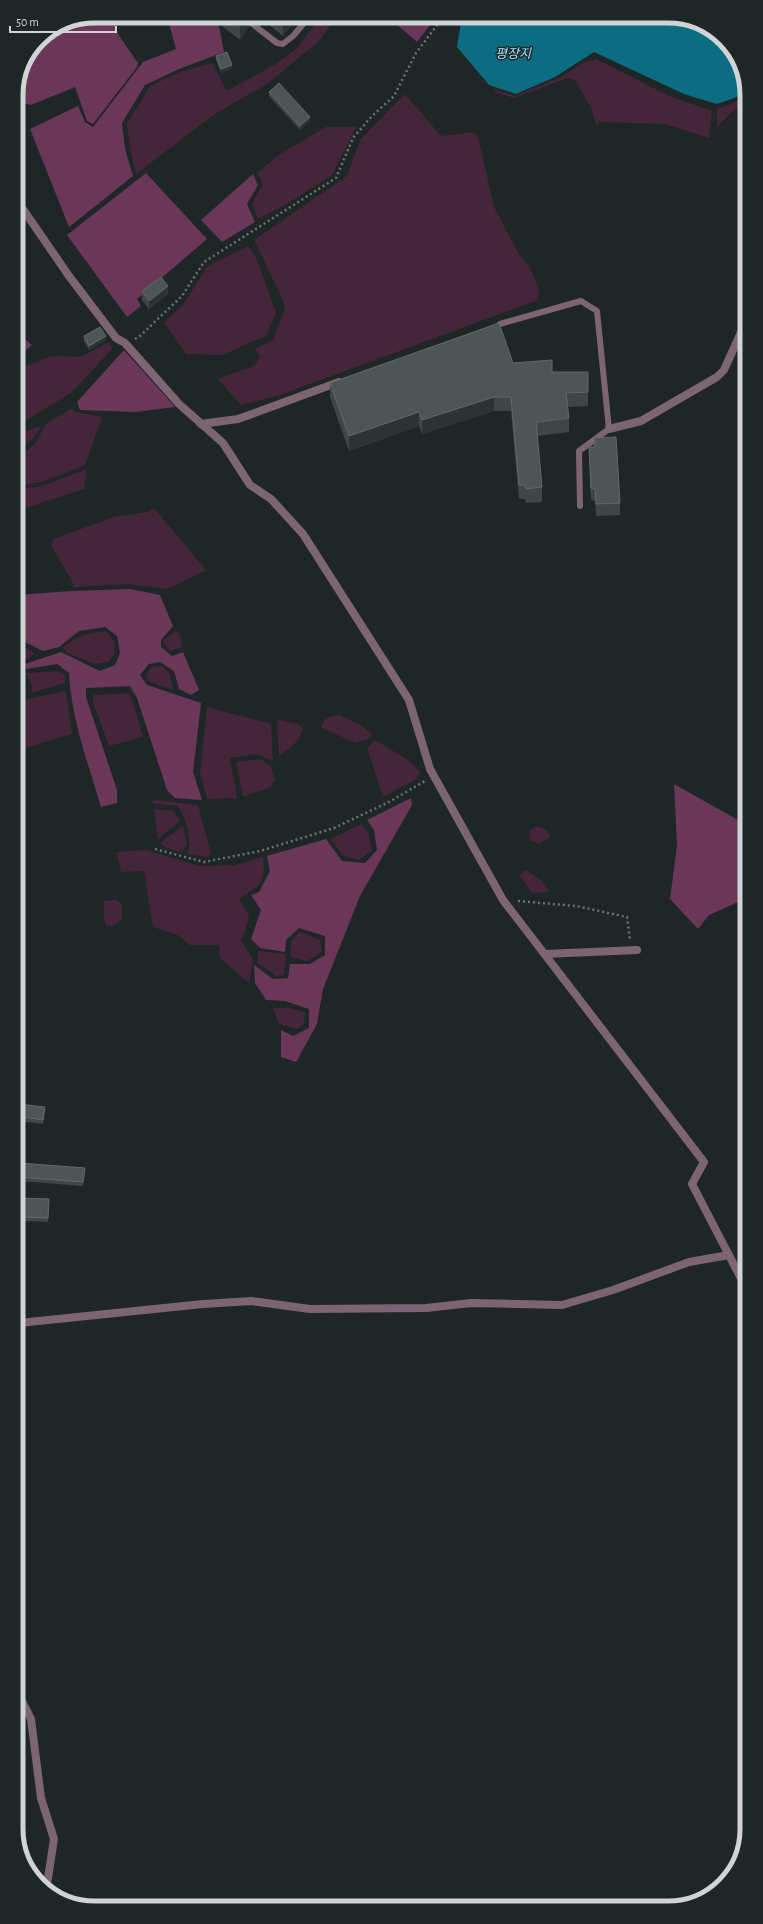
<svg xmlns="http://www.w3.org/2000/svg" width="763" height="1924" font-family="'Alegreya Sans','Noto Sans KR',sans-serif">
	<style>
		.green { fill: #45253a }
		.forest { fill: #6a3759 }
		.water { fill: #0c6d82 }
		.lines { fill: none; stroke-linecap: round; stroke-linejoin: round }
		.path { stroke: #6e7375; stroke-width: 2.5; stroke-dasharray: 2 3; stroke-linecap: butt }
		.service { stroke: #7d6473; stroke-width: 6 }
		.minor { stroke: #7d6473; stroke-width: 8 }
		.wall { fill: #3e4648 }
		.shaded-wall { fill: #2b3335 }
		.building { fill: #4e5557; stroke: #62696b }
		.labels { text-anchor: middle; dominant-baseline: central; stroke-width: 3; stroke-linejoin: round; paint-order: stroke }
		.water-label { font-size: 13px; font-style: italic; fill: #a3e3f6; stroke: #1f2628 }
		.rim { fill: none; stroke: #d0d4d6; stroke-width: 5 }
	</style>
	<rect width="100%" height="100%" fill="#1f2628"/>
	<path class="green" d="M322,16H338L318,42L267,84L215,114L136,174L130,148L127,124L150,86L180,72L212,63L227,91L276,64L296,49Z
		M596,59L669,96L712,111L709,138L665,124L600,122L596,126L592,110L575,80L567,78L514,98L495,92L494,89L515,96L559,78L583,63Z
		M405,94L441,136L474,132L478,137L494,207L520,256L529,266L539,288L538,300L280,395L241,405L218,379L254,366L260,357L255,349L273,340L285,308L281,296L254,240L347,176L360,140Z
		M743,96V101L717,127V109L740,100Z
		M326,127H356L332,175L287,204L258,219L252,204L263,184L257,173L280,154Z
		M248,246L256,257L276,313L266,336L222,355L186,354L164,322L182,306L208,266Z
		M109,342L112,349L71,393L17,426V369L52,356L80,357Z
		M72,408L76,412L102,417L85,465L45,481L25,485L17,477V458L35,444L46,424Z
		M42,425L32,440L17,450V435Z
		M87,469L84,489L25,508L17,498V484L21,488L39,487Z
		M154,508L206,570L167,589L128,584L73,587L74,585L51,545L53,539L114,517L148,512Z
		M176,630L181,638L182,647L171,651L165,645L163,641Z
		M106,631L114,641L115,654L108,662L95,664L67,653L63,647L82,635Z
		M17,642L34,653L28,659L17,664Z
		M162,666L170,674L173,690L149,681L146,675L151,667Z
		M58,671L65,675V683L31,693L32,685L26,673Z
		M66,691L72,734L18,750V701Z
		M129,693L133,702L143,737L109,746L93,702V695Z
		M207,707L271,724L273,761L257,754L230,758L237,798L207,799L200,772Z
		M340,715L362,726L372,734L369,739L355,743L321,727C323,718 331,716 340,715Z
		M277,720L299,724L303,729C299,742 289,749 279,756Z
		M375,740L408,760L421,773L415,780L383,797L367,748Z
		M261,759L271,767L275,780L270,787L243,797L236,762Z
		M155,800L198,805L211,854L207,857L187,854C193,838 186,820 178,806L150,803Z
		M154,809L172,810L180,821L158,839Z
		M361,824L368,832L372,850L360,860L344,856L330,839Z
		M183,826L187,844L181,852L166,848L160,843Z
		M536,826L547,830L550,837L539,844L530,840L529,831Z
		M147,850L198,866L234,865L263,857C266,885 260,884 239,899L249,916L245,932L241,941L253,959L249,983L220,958L219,945H190L178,935L153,927L144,871L121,872L116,852Z
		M526,870L542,881L549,892L532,893L519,875Z
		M116,900L122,904V919L112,926L106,925L104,919V901Z
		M300,932L320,940L322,952L307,961L291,957V941Z
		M258,951L286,954L284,975L276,976L258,963Z
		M273,1008H290L305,1012L304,1024L297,1029L279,1024Z"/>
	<path class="forest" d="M95,16H112L118,34L138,63L137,67L93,124L87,121L75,87L31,105L24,103L16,98C16,65 37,30 70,21C78,19 87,18 95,16Z
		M167,16H217L224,52L179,69L145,85L122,123L125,149L133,176L69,227L30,129L78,106L85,122L93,127L143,62L176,49Z
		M387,16H437L417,42Z
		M146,173L207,239L137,299L141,306L127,317L67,235Z
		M253,174L258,185L247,204L255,222L222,242L201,220Z
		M17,333L32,345L25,351L17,347Z
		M124,350L175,407L135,412L80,410L77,402Z
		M130,589L160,595L173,626L161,640V647L172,656L183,652L199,690L191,695L179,689L174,671L160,662L149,664L140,675L147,685L201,703L193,772L202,800L175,798L167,790L137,698L130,686L86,688V697L117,790V803L101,807C88,763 71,718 69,673L57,664L26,669L25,664L61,652L100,671L115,665L120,653L117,636L105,627L79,631L59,647L43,651L17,638V595L72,591Z
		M674,784L745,824V899L709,915L698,929L670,899L677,846Z
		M411,798L412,805L360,896L323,989L317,1024L296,1062L281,1057V1030L293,1036L309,1028V1009L285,1001L266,1000L255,983L254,965L273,979L288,978L290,964H310L325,955V936L299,928L286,940L285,952L260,948L251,939L261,910L251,895L259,892L270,871L267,856L326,839L342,861L365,863L377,850L374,830L367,820Z"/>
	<path class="water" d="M462,16H674L716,32L743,70V88L737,97L717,104L684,94L594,52L555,77L516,94L489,85L457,47Z"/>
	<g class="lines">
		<path class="path" d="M135,339L140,336L182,296L204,262L336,178L353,138L372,116L394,96L416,53L444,16
			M155,849L204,862L260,851L334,828L389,802L425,781
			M518,901L576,906L627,917L630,940"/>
		<path class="service" d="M242,16L277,43L283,44L293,36L310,16
			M500,324L581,301L597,311L609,429L579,451L580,506"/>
		<path class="minor" d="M16,195L18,202L69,276L116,338L125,343L179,404L223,443L250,485L271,499L303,534L409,700L430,769L503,900L704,1162L692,1184L746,1288
			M201,424L238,419L339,382
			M609,429L641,421L717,377L724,370L743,328
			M545,954L637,950
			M19,1323L203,1304L251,1301L310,1309L426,1308L471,1303L562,1305L613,1290L689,1262L729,1255
			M20,1697L31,1719L41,1798L54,1839L46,1891"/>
	</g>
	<path class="wall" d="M222,16H299L283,36L258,16L255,20L249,16V27L240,40L222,26Z
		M216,56L232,69L221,73L216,60Z
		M269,92L310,121L300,130L269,96Z
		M142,291L168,294L149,309L142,300Z
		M84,336L106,340L89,350L84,341Z
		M513,363L552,372H588V406L567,407L569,418V432L538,436L542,487V502L526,503L525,499H519L511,411H494L422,434L419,426L349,451L330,397V383Z
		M594,438L620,503V515L596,516L595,501L591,500L589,459V447H594Z
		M18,1104L45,1111L43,1124L18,1121Z
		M19,1163L85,1172L83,1186L19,1181Z
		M19,1198L49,1199L48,1222L19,1221Z"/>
	<path class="shaded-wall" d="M247,16H249V27L240,40V25Z
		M255,16H258L255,20Z
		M287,16H299L283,36V21Z
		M232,65V69L221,73V69Z
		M310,117V121L300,130V126Z
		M168,286V294L149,309V301Z
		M106,336V340L89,350V346Z
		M494,397V411L422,434V420Z
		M419,412V426L349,451V436Z"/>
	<path class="building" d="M227,16H247L240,25Z
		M277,16H287L283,21Z
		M227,52L232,65L221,69L216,56Z
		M279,83L310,117L300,126L269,92Z
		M161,277L168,286L149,301L142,291Z
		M499,323L513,363L552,360V372H588V392L566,393L569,418L536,422L542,487L526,489L525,485H519L511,397H494L422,420L419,412L349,436L330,383Z
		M100,327L106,336L89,346L84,336Z
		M616,437L620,503L596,504L595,489L591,488L589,447H595L594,438Z
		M18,1104L45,1107L43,1120L18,1116Z
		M19,1163L85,1168L83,1182L19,1177Z
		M19,1198L49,1199L48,1218L19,1217Z"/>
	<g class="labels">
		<g class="water-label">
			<text x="513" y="54">평장지</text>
		</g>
	</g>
	<path d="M0 0H763V1924H0ZM95 23H668A72 72 0 0 1 740 95V1829A72 72 0 0 1 668 1901H95A72 72 0 0 1 23 1829V95A72 72 0 0 1 95 23Z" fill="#1f2628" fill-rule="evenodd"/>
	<path class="rim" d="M95 23H668A72 72 0 0 1 740 95V1829A72 72 0 0 1 668 1901H95A72 72 0 0 1 23 1829V95A72 72 0 0 1 95 23Z"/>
	<path d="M10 26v6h106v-6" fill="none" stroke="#d0d4d6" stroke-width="2"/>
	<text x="16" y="26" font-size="12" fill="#d0d4d6" stroke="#1f2628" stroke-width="3" paint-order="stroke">50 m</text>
</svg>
